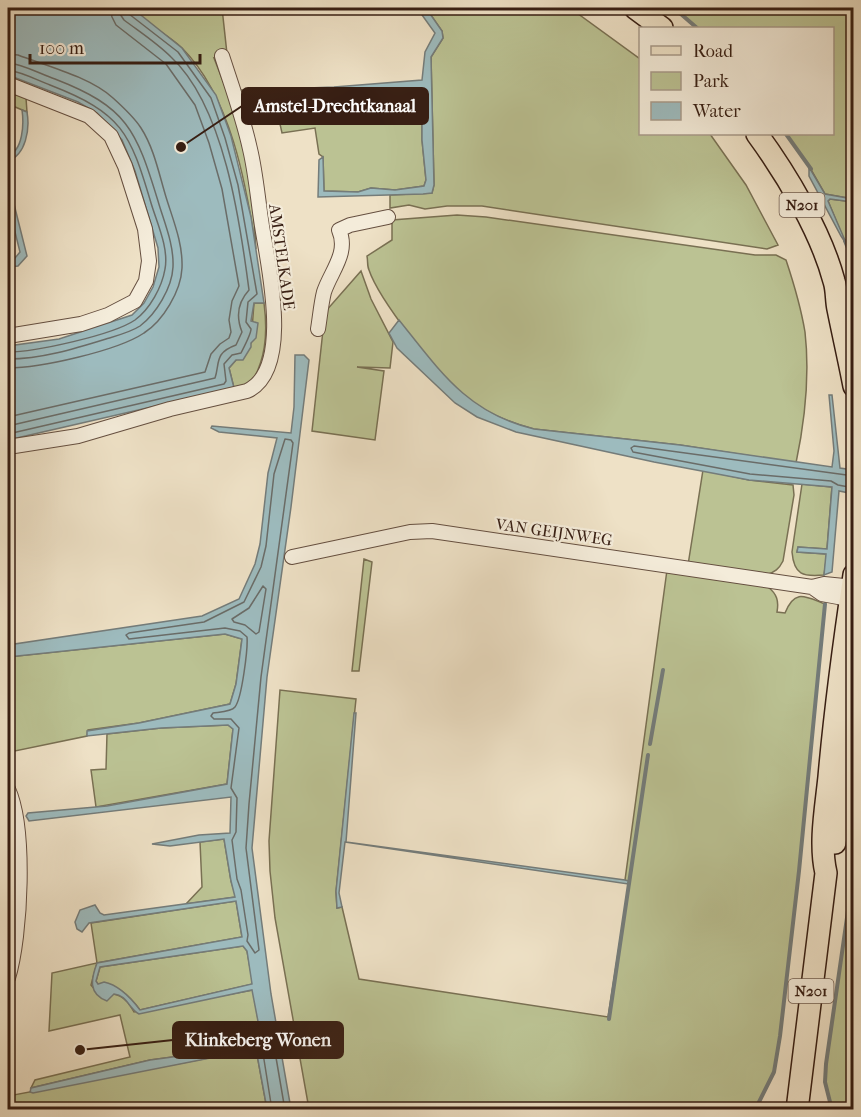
<svg xmlns="http://www.w3.org/2000/svg" width="861" height="1117" font-family="'IM FELL French Canon',serif">
	<style>
		.green { fill: #bbc293; stroke: #797053; stroke-width: 1.5 }
		.water { fill: #9dbbbe; stroke: #747c7a; stroke-width: 1.5; fill-rule: evenodd }
		.lines { fill: none; stroke-linecap: round; stroke-linejoin: round }
		.shore { stroke: #6a6c68; stroke-width: 1.5 }
		.stream { stroke: #747c7a; stroke-width: 4 }
		.minor-casing { stroke: #654f40; stroke-width: 16 }
		.primary-casing { stroke: #371e13; stroke-width: 24 }
		.minor { stroke: #f4ecda; stroke-width: 14 }
		.primary { stroke: #eee1c6; stroke-width: 21 }
		.labels { text-anchor: middle; dominant-baseline: central; stroke-width: 4.5; stroke-linejoin: round; paint-order: stroke }
		.shield { fill: #f4ecda; stroke: #705c4f; stroke-width: 1.5 }
		.shield-label { font-size: 15px; font-weight: bold; fill: #371e13 }
		.street-label { font-size: 16px; fill: #371e13; stroke: #f4ecda }
		.leader { fill: none; stroke: #371e13; stroke-width: 2 }
		.callout-dot { fill: #371e13; stroke: #f4ecda; stroke-width: 2 }
		.callout { fill: #371e13; stroke: #371e13; stroke-width: 2 }
		.callout-label { font-size: 18px; text-anchor: middle; font-weight: bold; fill: #fff }
	</style>
	<rect width="100%" height="100%" fill="#eee1c6"/>
	<filter id="stains"><feTurbulence type="fractalNoise" baseFrequency=".00333" numOctaves="4"/><feColorMatrix values="0 0 0 0 .2 0 0 0 0 .09 0 0 0 0 .02 0 0 0 .5 -.17"/></filter>
	<radialGradient id="worn" r=".72"><stop offset=".6" stop-color="#630" stop-opacity="0"/><stop offset="1" stop-color="#630" stop-opacity=".3"/></radialGradient>
	<path class="green" d="M132,8H222L228,63L214,58L240,125L253,201L256,249C246,183 231,97 182,48C168,34 143,23 132,8Z
		M426,8H570L640,59V134H710L746,185L778,245L767,249L482,206H447L425,209L409,205L390,208V195L432,193L434,185L431,57L443,38L442,31Z
		M674,8H853V199L825,194L809,166L786,134H832V28H697Z
		M8,90L26,98L27,112L8,104Z
		M236,90H257L253,93L277,97L417,91L422,95V140L426,180L424,186L395,190L371,188L358,192L324,191L323,157L319,154L315,128L282,133L278,115L246,121Z
		M830,199L853,202V262L828,201Z
		M457,215L486,217L755,255H776L786,260C794,284 801,308 805,332C810,376 805,420 796,463L680,445L534,429C510,423 483,411 463,396C439,376 379,300 369,270C367,266 368,261 367,256L392,240V220Z
		M361,271L371,299L393,342L390,368L357,367L384,371L375,440L312,431L325,312Z
		M254,303H264C268,334 266,362 248,388H234L229,368L251,343Z
		M703,470L749,480L793,485L794,495L783,561C779,569 775,572 766,575L688,565Z
		M802,484L832,487L827,549L798,547L797,552L827,554L824,575C803,577 794,575 792,552Z
		M364,559L372,562L359,671H352Z
		M667,570L768,587C777,594 779,601 777,612L785,613C795,588 806,597 825,604L799,871L780,1036L774,1072L755,1109H309L275,918L270,871L269,841L280,690L356,699L336,892L337,908L342,907L359,979L608,1017L629,883L625,880Z
		M225,634L242,639L236,684L230,704L139,723L88,730L87,736L15,751L8,736V657Z
		M228,725L233,729L227,784L96,807L91,770L106,769L107,734L161,728Z
		M224,839L231,881L236,897L186,904L202,887L200,842Z
		M236,901L242,937L97,963L91,985L97,992C116,994 124,993 134,1012L253,990L261,1037L259,1040L195,1054L150,1060L31,1088L35,1080L130,1057L120,1015L49,1031L52,973L97,963L91,923Z
		M847,914L854,915L853,1109H832L825,1082L826,1064Z
		M243,946L247,951L253,984L140,1010C129,995 116,983 98,985L96,981L100,967Z
		M256,1049L267,1109H8V1096Z"/>
	<path class="water" d="M8,8H132L182,48L216,95L231,136L251,217L264,303H254L251,321L258,323L256,338L251,343V347L243,360H236L229,368L234,388L8,440V346L59,339L132,315L144,303L153,287L159,267L158,248L135,171L122,140L97,113L78,102L8,75Z
		M417,8H426L442,31L443,38L431,57L434,185L432,193L423,194L318,197L319,160L323,157L324,191L358,192L371,188L395,190L424,186L426,180L422,140V95L417,91L277,97L252,94L257,90L334,87L422,80L425,52L435,33Z
		M22,110L27,112C30,129 26,155 8,161V155C23,151 24,124 22,110Z
		M809,167L825,194L853,199V202L830,199L828,201L847,245L841,236L809,176Z
		M8,180L27,256L18,266L8,267V258H15L20,252L8,204Z
		M399,320C440,371 467,413 534,429L680,445L832,467L834,451L829,395H832L840,468L853,470L854,494L839,491L832,572L824,575L826,554L797,552L798,547L827,549L832,487L749,480L654,462L516,432L477,417L455,403L397,348L389,333Z
		M295,355H304L309,360L291,507L267,677L252,848L271,994L291,1109H267L256,1049L33,1093L30,1092L31,1088L150,1060L195,1054L255,1042L261,1037L252,990L139,1014C129,1009 127,995 114,994L107,1001C88,994 91,979 97,963L242,937L236,901L89,923L82,932L77,929L75,922L80,910L95,905L100,913L104,915L235,897L231,881L224,839L170,846L152,844L199,835L230,833L231,797L29,821L26,816L28,813L107,806L227,784L233,729L228,725L161,728L87,736V731L139,723L230,704L236,684L242,639L225,634L8,657V645L202,616L239,599L255,564L260,544L268,473L277,438L219,432L211,428L212,426L291,433L294,407ZM243,946L247,951L252,984L140,1010C131,998 119,985 104,982L98,984L96,981L100,967Z
		M354,713H356L346,842L625,880L629,881L628,884L345,842L339,893L342,907L337,908L336,891Z"/>
	<g class="lines">
		<path class="shore" d="M8,54L18,55C47,66 90,77 113,98C123,107 134,117 141,128C154,148 159,174 166,197C173,220 183,243 182,268C181,291 163,321 144,333C117,351 40,368 8,368
			M8,63C23,64 40,74 55,79C127,107 136,129 158,201C164,222 174,244 173,267C172,288 156,314 140,326C131,332 116,336 106,339C74,349 41,359 8,359
			M8,70C22,72 37,80 50,85C122,113 130,132 151,203C157,223 169,248 165,269C162,287 150,309 135,320C113,335 35,352 8,352
			M8,417L205,372L211,354L220,344L229,338L231,332L229,320L232,301L239,286L222,189L209,143L195,105L166,64L116,25L112,17L110,8
			M8,426L215,378C220,363 214,353 236,345L242,332C236,317 238,302 249,290C240,221 224,106 171,57C157,43 140,32 124,20L120,14V8
			M8,434L224,384L226,381L224,364L232,355L241,353C244,347 251,334 251,329L246,322L248,302L257,294L238,185L225,138L211,98L178,52L129,14L127,8
			M285,439L291,440L293,443L261,677L249,804L246,848L259,950L255,953L247,941L248,935L241,890L237,879L232,840L236,832L237,798L231,788L239,728L231,719H214L211,716L213,713C219,712 231,712 235,707C242,698 248,648 247,637L240,631L225,628L129,639L126,635L129,633L204,622L244,602L261,567L266,546L274,474Z
			M854,476L634,446L631,448L633,452L750,474L831,481L838,485L854,488
			M263,586L266,589L259,632L256,634L245,625L234,622L232,619L249,608Z
			M272,1110L262,1047L269,1037L273,1040L285,1110"/>
		<path class="stream" d="M674,8L697,28
			M786,134L811,169
			M845,241L854,262
			M650,744L663,670
			M609,1019L648,755
			M755,1110L774,1072L780,1036L799,871L825,604
			M832,1110L825,1082L826,1064L854,869"/>
		<defs>
			<path id="minor" d="M8,84L89,116L111,136L125,166L145,229L149,261L146,281L135,301L108,315L81,324L8,336
				M318,329C320,317 321,304 324,292C331,271 349,253 339,230L350,225L388,217
				M8,447L78,436L170,409L247,391C293,370 268,265 262,226C258,201 256,174 250,149C243,117 232,87 222,56
				M292,557L410,532L432,531L812,587L824,584L854,587
				M812,587L822,594L854,600
				M8,789C26,828 21,936 8,978"/>
			<path id="primary" d="M635,8L662,28
				M757,134C787,175 821,232 834,281C837,290 836,300 838,309C843,334 849,360 854,386
				M835,843L854,716
				M797,1110L826,873C819,843 826,807 829,777C835,709 844,642 854,575"/>
		</defs>
		<use href="#minor" class="minor-casing"/>
		<use href="#primary" class="primary-casing"/>
		<use href="#minor" class="minor"/>
		<use href="#primary" class="primary"/>
	</g>
	<g class="labels">
		<g class="shield">
			<rect x="779.5" y="193" width="45" height="24" rx="4.5"/>
			<rect x="788.5" y="979" width="45" height="24" rx="4.5"/>
		</g>
		<g class="shield-label">
			<text x="802" y="205">N201</text>
			<text x="811" y="991">N201</text>
		</g>
		<g class="street-label">
			<text transform="translate(282 257) rotate(82)">AMSTELKADE</text>
			<text transform="translate(554 532) rotate(8)">VAN GEIJNWEG</text>
		</g>
	</g>
	<path class="leader" d="M181 147L242 106M80 1050L173 1040"/>
	<g class="callout-dot">
		<circle cx="181" cy="147" r="6"/>
		<circle cx="80" cy="1050" r="6"/>
	</g>
	<g class="callout">
		<rect x="242" y="88" width="186" height="36" rx="6"/>
		<rect x="173" y="1022" width="170" height="36" rx="6"/>
	</g>
	<g class="callout-label">
		<text x="335" y="112">Amstel-Drechtkanaal</text>
		<text x="258" y="1046">Klinkeberg Wonen</text>
	</g>
	<rect width="861" height="1117" fill="none" stroke="#eee1c6" stroke-width="30"/>
	<rect x="9" y="9" width="843" height="1099" fill="none" stroke="#371e13" stroke-width="3"/>
	<rect x="15" y="15" width="831" height="1087" fill="none" stroke="#371e13" stroke-width="1.5"/>
	<rect x="639" y="27" width="195" height="108" fill="#f4ecda" stroke="#a89a8a" stroke-width="1.5"/>
	<rect x="651" y="46" width="30" height="9" fill="#eee1c6" stroke="#a89a8a" stroke-width="1.5"/>
	<text x="693" y="57" font-size="18" fill="#371e13">Road</text>
	<rect x="651" y="72" width="30" height="18" fill="#bbc293" stroke="#a89a8a" stroke-width="1.5"/>
	<text x="693" y="87" font-size="18" fill="#371e13">Park</text>
	<rect x="651" y="102" width="30" height="18" fill="#9dbbbe" stroke="#a89a8a" stroke-width="1.5"/>
	<text x="693" y="117" font-size="18" fill="#371e13">Water</text>
	<path d="M30 54v9h170v-9" fill="none" stroke="#371e13" stroke-width="3"/>
	<text x="39" y="54" font-size="18" fill="#371e13" stroke="#f4ecda" stroke-width="4.5" paint-order="stroke">100 m</text>
	<rect width="100%" height="100%" filter="url(#stains)"/>
	<rect width="100%" height="100%" fill="url(#worn)"/>
</svg>
